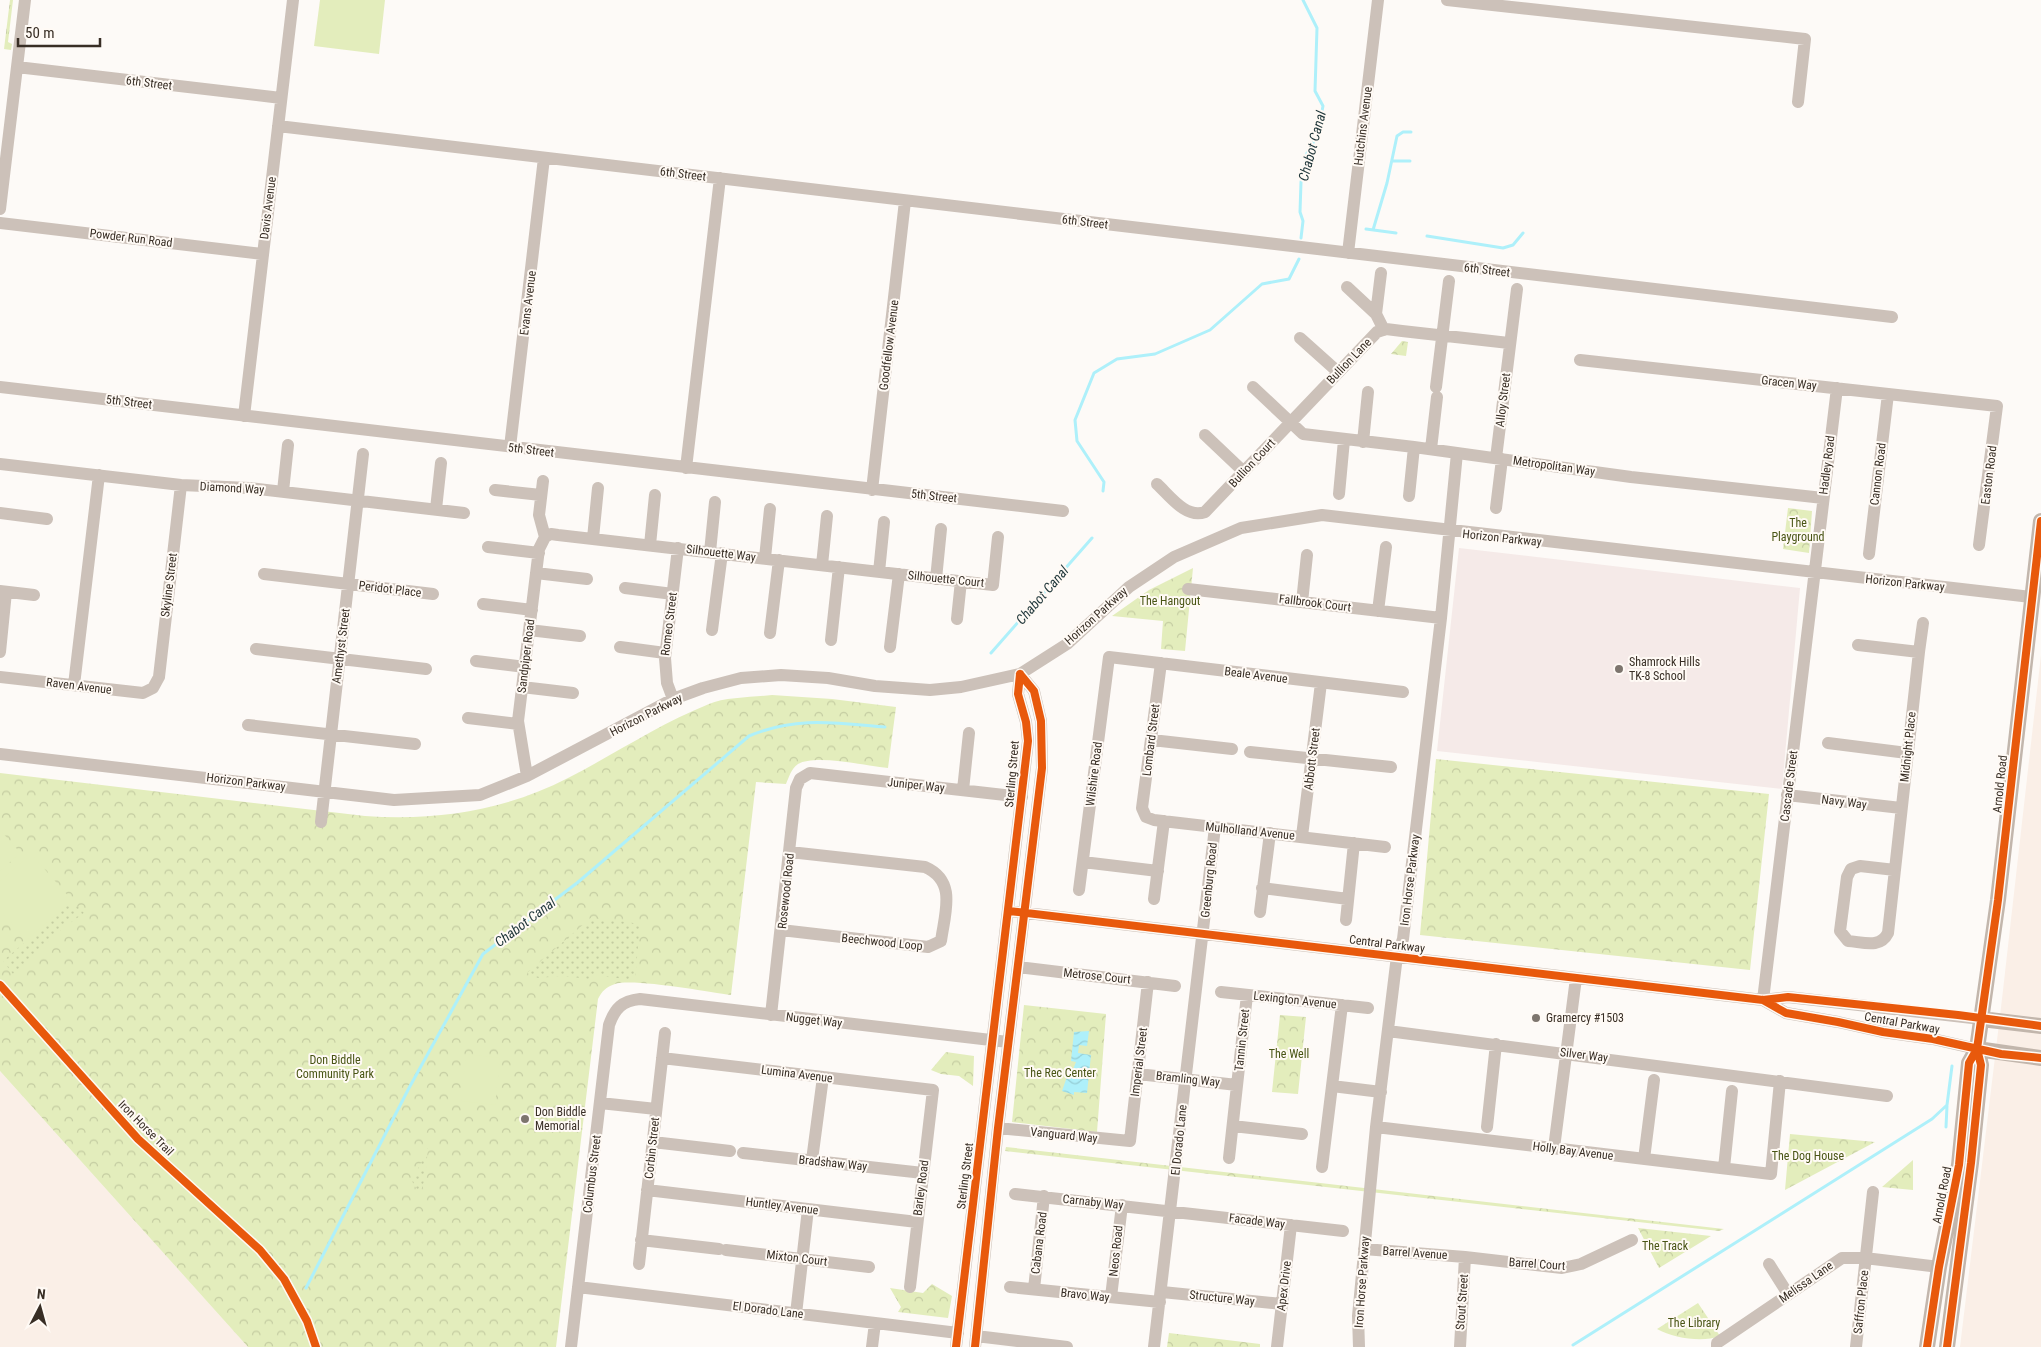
<svg xmlns="http://www.w3.org/2000/svg" width="2041" height="1347" font-family="'Roboto Condensed',sans-serif">
	<style>
		.commercial { fill: #faefe7 }
		.education { fill: #f5eae8 }
		.grass { fill: url(#grass-tufts) }
		.park { fill: url(#park-crowns) }
		.garden { fill: url(#garden-dots) }
		.pitch { fill: #e3edbc }
		.water { fill: url(#water-waves) }
		.lines { fill: none; stroke-linecap: round; stroke-linejoin: round }
		.stream { stroke: #aef0fa; stroke-width: 3 }
		.street { stroke: #ccc1b9; stroke-width: 12 }
		.secondary { stroke: #c2b6ac; stroke-width: 16 }
		.cycleway-casing { stroke: #fffaf5; stroke-width: 11 }
		.cycleway { stroke: #e8590c; stroke-width: 8 }
		.poi-dot { fill: #7d756e; stroke: #fffaf5; stroke-width: 2 }
		.labels { text-anchor: middle; dominant-baseline: central; stroke-width: 4; stroke-linejoin: round; paint-order: stroke }
		.street-label { font-size: 12px; fill: #382e25; stroke: #fffaf5 }
		.park-label { font-size: 12px; fill: #495515; stroke: #fffaf5 }
		.poi-label { font-size: 12px; fill: #382e25; stroke: #fffaf5; text-anchor: start }
		.water-label { font-size: 14px; font-style: italic; fill: #1d3438; stroke: #fffaf5 }
	</style>
	<defs>
		<pattern id="grass-tufts" width="24" height="20" patternUnits="userSpaceOnUse" patternTransform="scale(1.25)"><rect width="24" height="20" fill="#e3edbc"/><path d="M3 7l-1-3M5 7V3M7 7l1-3M15 17l-1-3M17 17v-4M19 17l1-3" fill="none" stroke="#c4cca1"/></pattern>
		<pattern id="park-crowns" width="20" height="18" patternUnits="userSpaceOnUse" patternTransform="scale(1.25)"><rect width="20" height="18" fill="#e3edbc"/><path d="M2 6a3 3 0 1 1 6 0M12 15a3 3 0 1 1 6 0" fill="none" stroke="#c4cca1"/></pattern>
		<pattern id="garden-dots" width="8" height="8" patternUnits="userSpaceOnUse" patternTransform="scale(1.25)"><rect width="8" height="8" fill="#e3edbc"/><path d="M2 2h.1M6 6h.1" fill="none" stroke="#c4cca1" stroke-width="1.8" stroke-linecap="round"/></pattern>
		<pattern id="water-waves" width="16" height="10" patternUnits="userSpaceOnUse" patternTransform="scale(1.25)"><rect width="16" height="10" fill="#aef0fa"/><path d="M0 5q4-4 8 0t8 0" fill="none" stroke="#96ced6"/></pattern>
	</defs>
	<rect width="100%" height="100%" fill="#fdfaf7"/>
	<path class="commercial" d="M2041,655V1347H1960L2002,999Z
		M0,1071L248,1347H0Z"/>
	<path class="education" d="M1459,548L1800,588L1782,789L1437,751Z"/>
	<path class="grass" d="M10,0H13L8,42L12,44L11,50L4,49Z"/>
	<path class="park" d="M1402,341L1408,342L1406,356L1391,354Z
		M1788,508L1812,511L1809,553L1783,549Z
		M1193,568L1185,651L1161,649L1163,621L1112,616L1149,590Z
		M772,695L832,699L896,707L888,768C867,766 816,754 798,764C791,769 789,777 786,784L756,782L731,995C708,992 633,978 615,984C606,987 602,991 598,999L556,1347H248L0,1071V773L365,816C436,821 504,811 568,778C615,754 659,724 709,704C725,697 754,697 772,695Z
		M1436,759L1769,794L1750,970L1420,935Z
		M1024,1005L1106,1014L1097,1132L1012,1122Z
		M1280,1015L1306,1017L1298,1094L1272,1092Z
		M946,1052L974,1056L973,1086L959,1076L941,1074L931,1070Z
		M1790,1134L1875,1142L1785,1190Z
		M1006,1147L1724,1229L1719,1231L1005,1151Z
		M1913,1160V1190L1882,1187Z
		M1638,1228L1711,1236L1659,1268Z
		M932,1284L952,1296L948,1318L898,1312L901,1307L890,1288L923,1293Z
		M1698,1303L1720,1336C1702,1343 1674,1338 1657,1329Z
		M1169,1333L1260,1344V1347H1167Z"/>
	<path class="garden" d="M68,905L77,906L84,913L63,928L13,974L3,961Z
		M592,917L640,924L635,980L590,975V979L561,976L538,978L527,973Z
		M428,1148L425,1178L422,1188L417,1190L412,1181Z"/>
	<path class="pitch" d="M320,0H385L379,54L314,46Z
		M0,830L17,849V856L0,871Z
		M28,857H34L69,897V903L30,937H24L0,910V881Z
		M466,1054L500,1058L495,1105L461,1101Z"/>
	<path class="water" d="M1089,1031L1087,1046L1079,1045L1078,1053L1091,1055L1087,1093L1074,1092V1095L1062,1091L1069,1071L1072,1072L1076,1062L1071,1061L1074,1032Z"/>
	<g class="lines">
		<path class="stream" d="M1392,161H1410
			M1366,229L1396,233
			M1373,230L1387,183L1397,136L1403,132H1411
			M1427,236L1503,248L1513,245L1523,233
			M1301,238L1303,221L1300,212L1301,182L1307,153L1317,136L1323,106L1315,91L1317,28L1303,0
			M1103,491L1104,482L1077,441L1075,420L1094,373L1117,359L1155,354L1210,330L1262,284L1289,279L1299,259
			M991,653L1092,538
			M1946,1127L1947,1106
			M306,1288L409,1088L483,954L577,883L749,736C796,716 836,723 885,727
			M1573,1345L1932,1119L1947,1105L1952,1066"/>
		<path class="street" d="M1447,0L1805,39L1798,102
			M17,67L281,98
			M278,126L1892,317
			M0,209L25,0
			M0,223L263,254
			M1348,253L1378,0
			M1347,287L1376,314L1384,330
			M1376,314L1381,273
			M1300,338L1338,372
			M1580,360L1997,406L1979,545
			M0,387L1063,511
			M1253,387L1303,434L1414,447L1631,477L1823,498
			M1436,387L1449,281
			M244,416L293,0
			M1205,435L1244,472
			M1363,442L1368,392
			M510,447L544,158
			M1431,449L1437,397
			M1496,458L1517,289
			M0,464L181,485L249,488L464,513
			M686,468L720,178
			M543,481L539,515L545,537
			M1157,484C1170,496 1186,519 1205,512L1377,332L1386,329L1402,331L1509,343
			M495,490L541,495
			M872,490L905,201
			M283,491L288,445
			M1339,494L1344,440
			M1409,496L1414,447
			M1496,508L1502,459
			M436,509L441,463
			M0,513L47,519
			M545,537L551,534L558,535L993,585L998,537
			M593,538L598,488
			M650,545L655,495
			M488,547L539,553
			M710,552L715,502
			M1869,554L1888,394
			M765,558L770,509
			M822,565L827,516
			M879,572L884,522
			M536,573L587,579
			M264,574L433,594
			M936,579L941,529
			M625,588L673,594
			M1188,589L1441,618
			M0,591L34,595
			M1302,602L1307,555
			M483,604L532,610
			M1378,611L1386,547
			M957,619L961,581
			M529,630L580,636
			M712,630L722,553
			M770,633L779,560
			M831,640L839,567
			M1858,645L1919,652
			M620,647L665,653
			M890,647L899,574
			M256,649L426,669
			M0,652L6,592
			M476,661L525,667
			M1161,663L1142,808L1146,817L1154,820L1385,847
			M0,677L143,693L153,688L159,677L181,485
			M74,685L99,475
			M522,687L573,693
			M673,699L667,683L665,658L678,548
			M468,718L518,724
			M248,725L415,744
			M1152,740L1232,749
			M1828,743L1907,753
			M1250,752L1391,767
			M0,754L394,800L480,795L527,776L673,699L703,688L741,678L781,675L828,678L875,686L930,690L961,687L1020,674L1067,644L1129,587L1174,557L1241,528L1322,515L2031,597
			M527,776L518,721L539,549L545,537
			M963,790L969,733
			M1787,795L1901,808
			M321,822L363,454
			M1302,836L1321,683
			M1083,862L1158,871
			M1895,870L1860,866L1851,869L1847,877L1840,931L1848,941C1863,942 1880,949 1888,933L1919,652L1923,623
			M1262,888L1348,899
			M1079,890L1109,657L1403,692
			M1154,899L1164,821
			M1009,911L1763,1000L1788,997L1981,1019
			M1260,912L1270,833
			M1346,920L1354,843
			M781,930L928,947L941,941C945,912 957,881 925,867L790,852
			M1018,967L1175,986
			M1221,992L1368,1008
			M1763,1000L1837,388
			M1763,1000L1786,1013L1838,1022L1883,1032L1933,1039L1977,1049
			M771,1015L796,788L800,779L810,773L1022,797
			M1388,1031L1887,1096
			M662,1058L933,1090L910,1287
			M1138,1074L1237,1085
			M1332,1086L1381,1092
			M600,1103L656,1109
			M1233,1126L1302,1134
			M1376,1127L1771,1174L1780,1081
			M1487,1127L1496,1044
			M998,1128L1130,1141L1148,982
			M653,1142L730,1151
			M1554,1148L1576,978
			M743,1153L923,1173
			M1229,1158L1247,995
			M1644,1159L1654,1080
			M812,1160L823,1077
			M1322,1167L1342,1005
			M1724,1168L1732,1091
			M647,1190L917,1222
			M1015,1194L1343,1231
			M641,1240L719,1249
			M1364,1249L1465,1257L1562,1268L1581,1264L1632,1240
			M726,1250L869,1267
			M639,1264L665,1033
			M1769,1264L1788,1294
			M578,1287L958,1333
			M1010,1287L1160,1302
			M1034,1289L1044,1196
			M1162,1292L1282,1304
			M1111,1297L1122,1205
			M796,1314L808,1209
			M976,1336L1067,1347
			M571,1347L609,1025C615,1008 622,1001 640,999L1008,1042
			M872,1347L875,1323
			M956,1347L1028,741L1026,722L1018,694L1020,674
			M975,1347L998,1128L1042,768L1041,721L1034,691L1020,674
			M1154,1347L1215,827
			M1277,1347L1291,1225
			M1359,1347L1358,1316L1376,1127L1397,956L1403,939L1441,618L1457,453
			M1460,1347L1465,1257
			M1717,1347V1343L1842,1258H1865L1939,1267
			M1856,1347L1873,1192"/>
		<path class="secondary" d="M1981,1019L2041,1026
			M1977,1049L2041,1058
			M1927,1347L1939,1267L1959,1165L1969,1063L1977,1049L1998,900L2041,521
			M1947,1347L1971,1163L1981,1065L1977,1049"/>
		<defs>
			<path id="cycleway" d="M1009,911L1763,1000L1788,997L1958,1015L2041,1026
				M0,985L138,1139L260,1250L284,1279L307,1321L316,1347
				M1763,1000L1786,1013L1838,1022L1883,1032L1933,1039L2001,1054L2041,1058
				M956,1347L1028,741L1026,722L1018,694L1020,674
				M975,1347L998,1128L1042,768L1041,721L1034,691L1020,674
				M1927,1347L1939,1267L1959,1165L1969,1063L1977,1049L1998,900L2041,521
				M1947,1347L1971,1163L1981,1065L1977,1049"/>
		</defs>
		<use href="#cycleway" class="cycleway-casing"/>
		<use href="#cycleway" class="cycleway"/>
	</g>
	<g class="poi-dot">
		<circle cx="1619" cy="669" r="5"/>
		<circle cx="1536" cy="1018" r="5"/>
		<circle cx="525" cy="1119" r="5"/>
	</g>
	<g class="labels">
		<g class="street-label">
			<text transform="translate(149 83) rotate(7)">6th Street</text>
			<text transform="translate(1363 126) rotate(-83)">Hutchins Avenue</text>
			<text transform="translate(683 174) rotate(7)">6th Street</text>
			<text transform="translate(268 208) rotate(-83)">Davis Avenue</text>
			<text transform="translate(1085 222) rotate(7)">6th Street</text>
			<text transform="translate(131 238) rotate(7)">Powder Run Road</text>
			<text transform="translate(1487 270) rotate(7)">6th Street</text>
			<text transform="translate(528 303) rotate(-83)">Evans Avenue</text>
			<text transform="translate(889 345) rotate(-83)">Goodfellow Avenue</text>
			<text transform="translate(1349 361) rotate(-46)">Bullion Lane</text>
			<text transform="translate(1789 383) rotate(6)">Gracen Way</text>
			<text transform="translate(1503 400) rotate(-83)">Alloy Street</text>
			<text transform="translate(129 402) rotate(7)">5th Street</text>
			<text transform="translate(531 450) rotate(7)">5th Street</text>
			<text transform="translate(1252 463) rotate(-47)">Bullion Court</text>
			<text transform="translate(1827 465) rotate(-83)">Hadley Road</text>
			<text transform="translate(1554 466) rotate(8)">Metropolitan Way</text>
			<text transform="translate(1878 474) rotate(-83)">Cannon Road</text>
			<text transform="translate(1989 475) rotate(-83)">Easton Road</text>
			<text transform="translate(232 488) rotate(3)">Diamond Way</text>
			<text transform="translate(934 496) rotate(6)">5th Street</text>
			<text transform="translate(1502 538) rotate(6)">Horizon Parkway</text>
			<text transform="translate(721 553) rotate(7)">Silhouette Way</text>
			<text transform="translate(946 579) rotate(6)">Silhouette Court</text>
			<text transform="translate(1905 583) rotate(6)">Horizon Parkway</text>
			<text transform="translate(169 585) rotate(-83)">Skyline Street</text>
			<text transform="translate(390 589) rotate(7)">Peridot Place</text>
			<text transform="translate(1315 603) rotate(7)">Fallbrook Court</text>
			<text transform="translate(1096 616) rotate(-42)">Horizon Parkway</text>
			<text transform="translate(669 624) rotate(-83)">Romeo Street</text>
			<text transform="translate(341 646) rotate(-83)">Amethyst Street</text>
			<text transform="translate(526 656) rotate(-83)">Sandpiper Road</text>
			<text transform="translate(1256 675) rotate(7)">Beale Avenue</text>
			<text transform="translate(79 686) rotate(7)">Raven Avenue</text>
			<text transform="translate(646 715) rotate(-27)">Horizon Parkway</text>
			<text transform="translate(1151 740) rotate(-83)">Lombard Street</text>
			<text transform="translate(1908 747) rotate(-84)">Midnight Place</text>
			<text transform="translate(1312 759) rotate(-83)">Abbott Street</text>
			<text transform="translate(1012 774) rotate(-85)">Sterling Street</text>
			<text transform="translate(1094 774) rotate(-83)">Wilshire Road</text>
			<text transform="translate(246 782) rotate(7)">Horizon Parkway</text>
			<text transform="translate(2000 784) rotate(-84)">Arnold Road</text>
			<text transform="translate(916 785) rotate(6)">Juniper Way</text>
			<text transform="translate(1789 786) rotate(-83)">Cascade Street</text>
			<text transform="translate(1844 802) rotate(7)">Navy Way</text>
			<text transform="translate(1250 831) rotate(6)">Mulholland Avenue</text>
			<text transform="translate(1209 880) rotate(-84)">Greenburg Road</text>
			<text transform="translate(1410 880) rotate(-83)">Iron Horse Parkway</text>
			<text transform="translate(786 891) rotate(-84)">Rosewood Road</text>
			<text transform="translate(882 942) rotate(6)">Beechwood Loop</text>
			<text transform="translate(1387 944) rotate(7)">Central Parkway</text>
			<text transform="translate(1097 976) rotate(6)">Metrose Court</text>
			<text transform="translate(1295 1000) rotate(6)">Lexington Avenue</text>
			<text transform="translate(814 1020) rotate(7)">Nugget Way</text>
			<text transform="translate(1902 1023) rotate(10)">Central Parkway</text>
			<text transform="translate(1242 1040) rotate(-84)">Tannin Street</text>
			<text transform="translate(1584 1055) rotate(7)">Silver Way</text>
			<text transform="translate(1139 1062) rotate(-83)">Imperial Street</text>
			<text transform="translate(797 1074) rotate(7)">Lumina Avenue</text>
			<text transform="translate(1188 1079) rotate(6)">Bramling Way</text>
			<text transform="translate(146 1128) rotate(45)">Iron Horse Trail</text>
			<text transform="translate(1064 1135) rotate(6)">Vanguard Way</text>
			<text transform="translate(1179 1140) rotate(-84)">El Dorado Lane</text>
			<text transform="translate(652 1148) rotate(-84)">Corbin Street</text>
			<text transform="translate(1573 1151) rotate(7)">Holly Bay Avenue</text>
			<text transform="translate(833 1163) rotate(6)">Bradshaw Way</text>
			<text transform="translate(592 1174) rotate(-83)">Columbus Street</text>
			<text transform="translate(965 1176) rotate(-83)">Sterling Street</text>
			<text transform="translate(921 1188) rotate(-83)">Barley Road</text>
			<text transform="translate(1942 1195) rotate(-79)">Arnold Road</text>
			<text transform="translate(1093 1202) rotate(6)">Carnaby Way</text>
			<text transform="translate(782 1206) rotate(7)">Huntley Avenue</text>
			<text transform="translate(1257 1221) rotate(7)">Facade Way</text>
			<text transform="translate(1039 1243) rotate(-83)">Cabana Road</text>
			<text transform="translate(1116 1251) rotate(-84)">Neos Road</text>
			<text transform="translate(1415 1253) rotate(4)">Barrel Avenue</text>
			<text transform="translate(797 1258) rotate(7)">Mixton Court</text>
			<text transform="translate(1537 1264) rotate(4)">Barrel Court</text>
			<text transform="translate(1362 1282) rotate(-86)">Iron Horse Parkway</text>
			<text transform="translate(1806 1282) rotate(-35)">Melissa Lane</text>
			<text transform="translate(1284 1286) rotate(-83)">Apex Drive</text>
			<text transform="translate(1085 1295) rotate(6)">Bravo Way</text>
			<text transform="translate(1222 1298) rotate(6)">Structure Way</text>
			<text transform="translate(1462 1302) rotate(-86)">Stout Street</text>
			<text transform="translate(1861 1302) rotate(-84)">Saffron Place</text>
			<text transform="translate(768 1310) rotate(7)">El Dorado Lane</text>
		</g>
		<g class="park-label">
			<text x="1798" y="523">The<tspan x="1798" dy="14">Playground</tspan></text>
			<text x="1170" y="601">The Hangout</text>
			<text x="1289" y="1054">The Well</text>
			<text x="335" y="1060">Don Biddle<tspan x="335" dy="14">Community Park</tspan></text>
			<text x="1060" y="1073">The Rec Center</text>
			<text x="1808" y="1156">The Dog House</text>
			<text x="1665" y="1246">The Track</text>
			<text x="1694" y="1323">The Library</text>
		</g>
		<g class="poi-label">
			<text x="1629" y="662">Shamrock Hills<tspan x="1629" dy="14">TK-8 School</tspan></text>
			<text x="1546" y="1018">Gramercy #1503</text>
			<text x="535" y="1112">Don Biddle<tspan x="535" dy="14">Memorial</tspan></text>
		</g>
		<g class="water-label">
			<text transform="translate(1312 146) rotate(-75)">Chabot Canal</text>
			<text transform="translate(1042 595) rotate(-49)">Chabot Canal</text>
			<text transform="translate(525 922) rotate(-37)">Chabot Canal</text>
		</g>
	</g>
	<g transform="translate(40 1307) rotate(6)" stroke="#fffaf5" stroke-width="4" paint-order="stroke">
	<path d="M0-4L9 19L0 12L-9 19Z" fill="#382e25"/>
	<text y="-8" font-size="14" font-weight="bold" text-anchor="middle" fill="#382e25">N</text>
	</g>
	<path d="M18 38v8h82v-8" fill="none" stroke="#382e25" stroke-width="2.5"/>
	<text x="25" y="38" font-size="15" fill="#382e25" stroke="#fffaf5" stroke-width="4" paint-order="stroke">50 m</text>
</svg>
